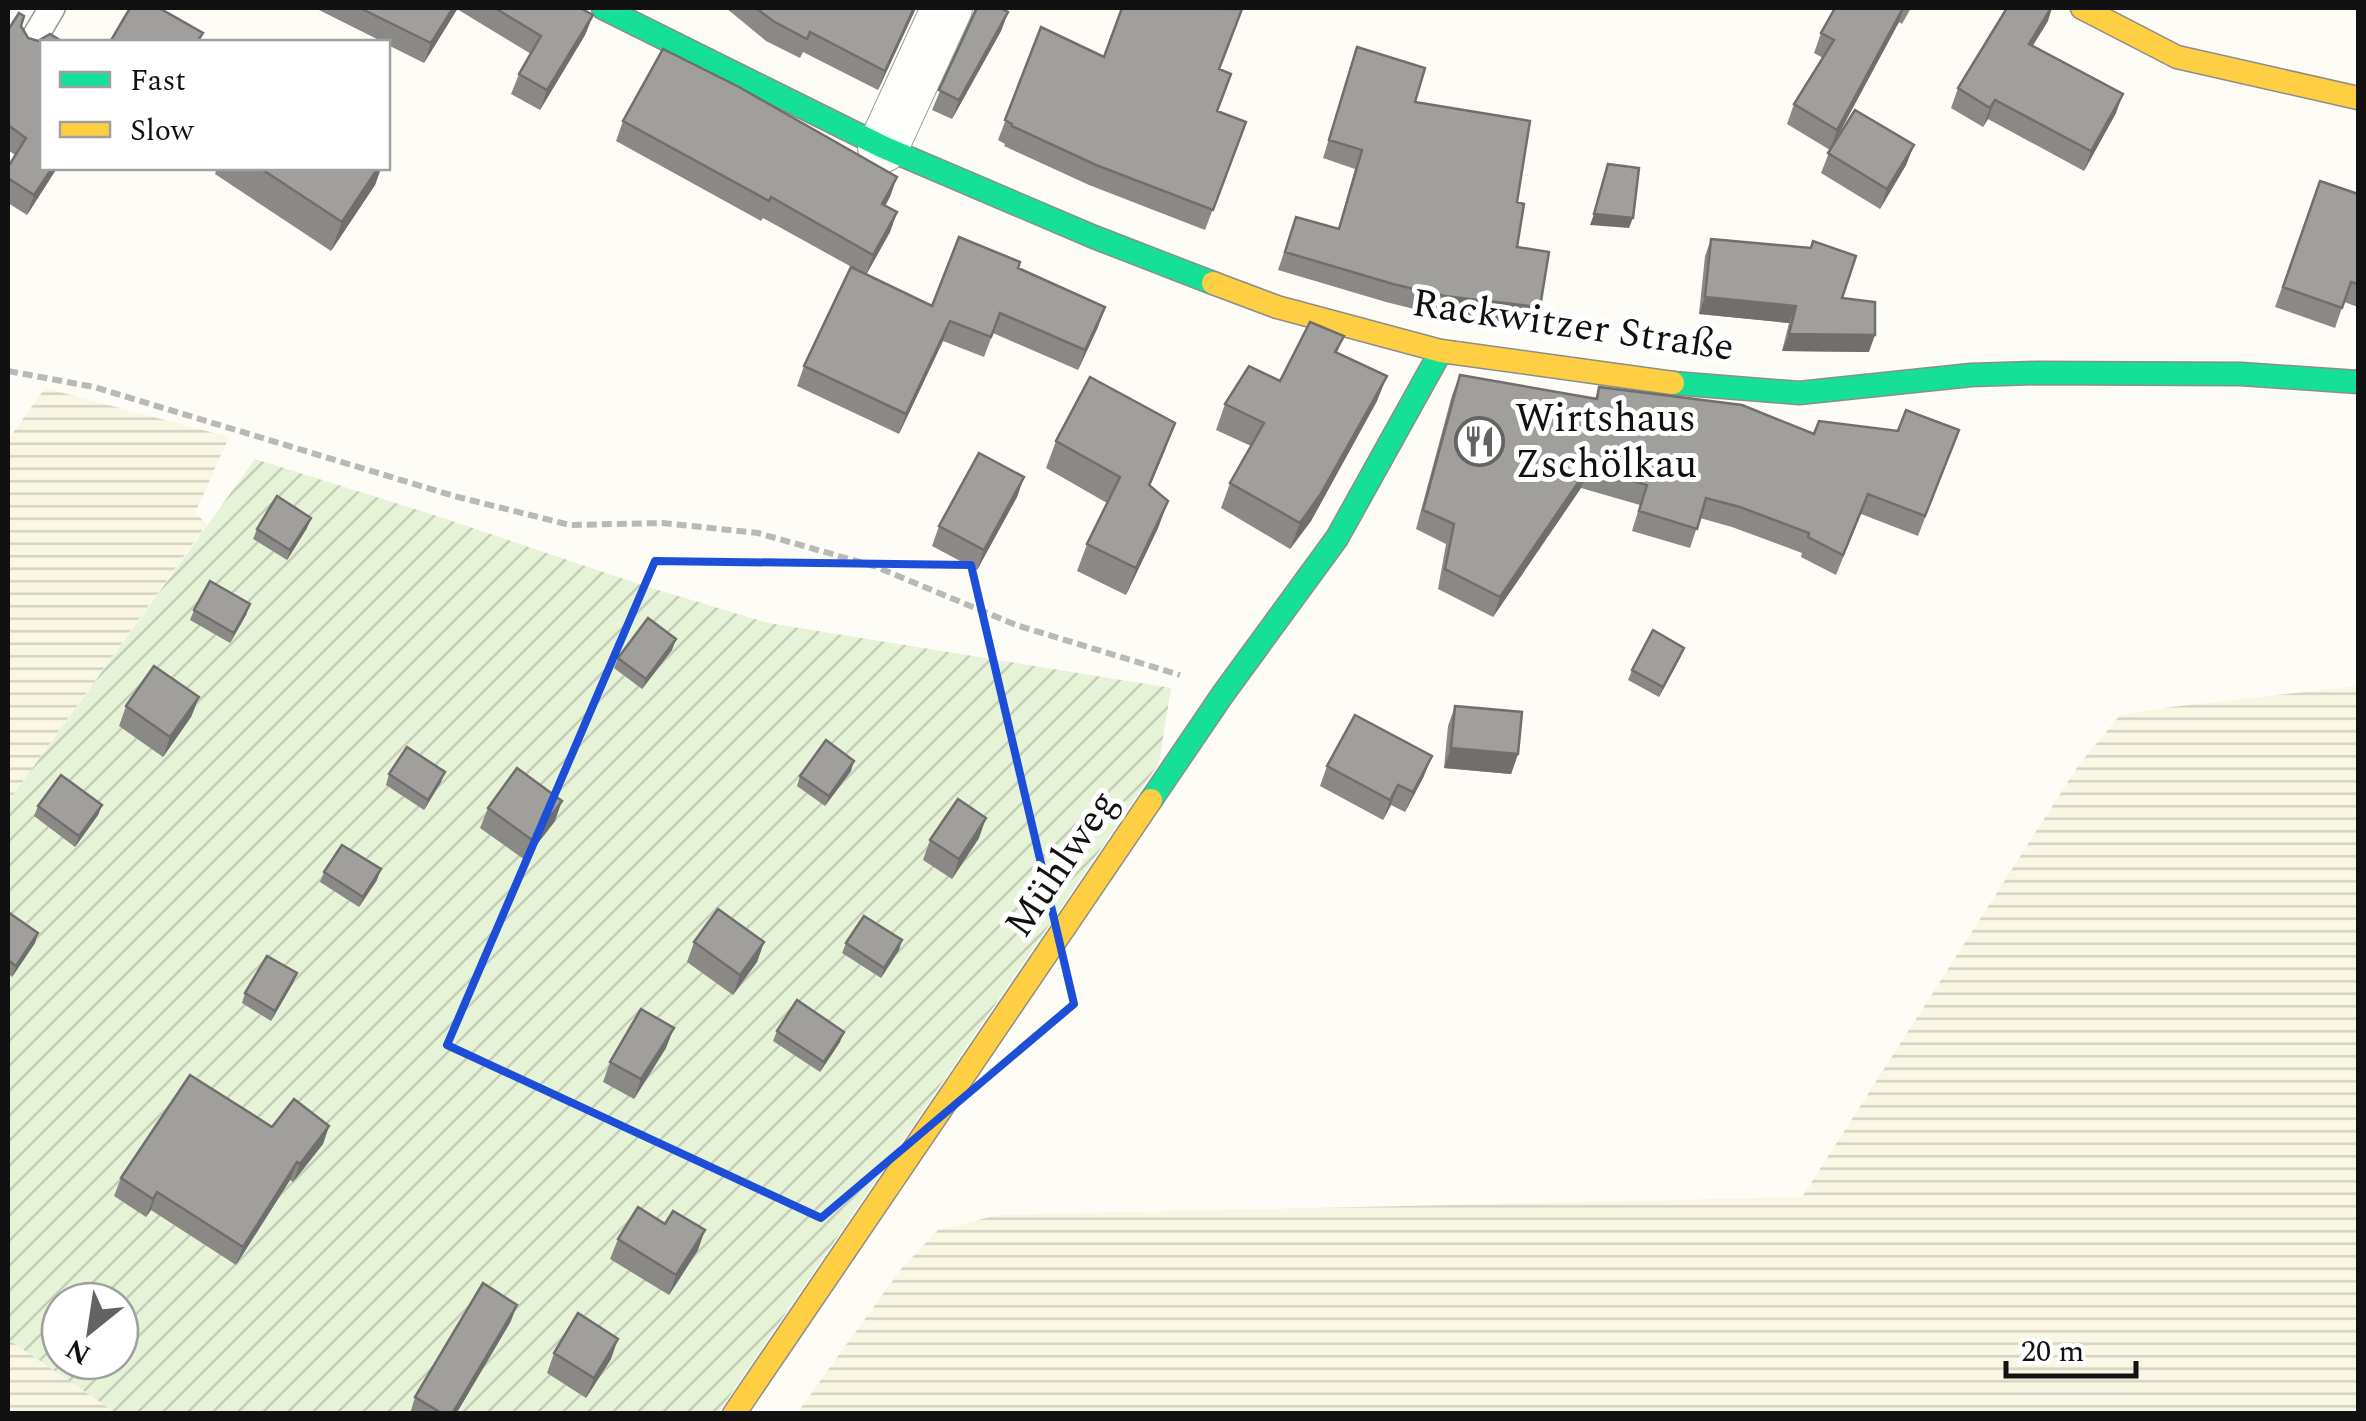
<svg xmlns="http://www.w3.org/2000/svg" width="2366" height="1421" font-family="Spectral,serif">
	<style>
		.farmland { fill: url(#farmland-rules) }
		.garden { fill: url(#garden-furrows); fill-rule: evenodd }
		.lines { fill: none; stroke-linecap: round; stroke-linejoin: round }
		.lane-casing { stroke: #979795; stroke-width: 28 }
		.street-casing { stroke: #979795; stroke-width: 52 }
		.fast-casing { stroke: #8e8d8b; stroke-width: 25 }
		.slow-casing { stroke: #8e8d8b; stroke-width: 25 }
		.path { stroke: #b9b9b8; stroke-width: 6; stroke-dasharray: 10 5; stroke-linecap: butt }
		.lane { stroke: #fffffe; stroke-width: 25 }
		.street { stroke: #fffffe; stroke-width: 50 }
		.fast { stroke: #16e098; stroke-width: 22 }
		.slow { stroke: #ffcf43; stroke-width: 22 }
		.wall { fill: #8a8986 }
		.shaded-wall { fill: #716f6d }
		.building { fill: #a19f9c; stroke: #716f6d; stroke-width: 2.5 }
		.marked { fill: none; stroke: #1d4ed8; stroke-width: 8; stroke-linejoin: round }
		.labels { text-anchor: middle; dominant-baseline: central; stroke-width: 10; stroke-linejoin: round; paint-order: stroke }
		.street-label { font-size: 40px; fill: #111; stroke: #fff }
		.poi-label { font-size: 40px; fill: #111; stroke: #fff; text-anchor: start }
	</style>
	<defs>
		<pattern id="farmland-rules" width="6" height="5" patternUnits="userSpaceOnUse" patternTransform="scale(2.5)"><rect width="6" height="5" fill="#f9f7e4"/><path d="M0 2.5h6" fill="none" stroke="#d4d3c3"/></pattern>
		<pattern id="garden-furrows" width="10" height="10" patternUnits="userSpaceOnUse" patternTransform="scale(2.5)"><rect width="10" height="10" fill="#e7f3d7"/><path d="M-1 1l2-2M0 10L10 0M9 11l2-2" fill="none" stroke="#c5cfb8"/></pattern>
	</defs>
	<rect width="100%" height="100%" fill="#fdfcf7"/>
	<path class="farmland" d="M45,388L229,437L195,513L207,524L8,802V440Z
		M2358,686V1413H797L901,1269L938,1230L998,1215L1802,1197L2078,766L2120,715L2171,707Z
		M8,1339L116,1413H8Z"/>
	<path class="garden" d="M255,459L437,516L648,587L768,623L1171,688L1159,763L718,1413H116L8,1339V802ZM60,1301H120V1361H60Z"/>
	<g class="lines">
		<defs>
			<path id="lane" d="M30,45L52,8"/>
			<path id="street" d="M883,147L947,8"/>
			<path id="fast" d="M603,8L883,147L1094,237L1213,283
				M1673,383L1799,393L1971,375L2037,373L2241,374L2358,382
				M1151,800L1223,694L1337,538L1441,351"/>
			<path id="slow" d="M2082,8L2177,57L2358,98
				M1213,283L1277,307L1441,351L1673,383
				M734,1414L1151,800"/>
		</defs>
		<use href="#lane" class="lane-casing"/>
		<use href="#street" class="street-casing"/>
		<use href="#fast" class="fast-casing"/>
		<use href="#slow" class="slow-casing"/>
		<path class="path" d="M8,371L94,387L454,496L570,525L663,523L758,533L874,566L1016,625L1180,675"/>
		<use href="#lane" class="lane"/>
		<use href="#street" class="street"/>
		<use href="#fast" class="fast"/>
		<use href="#slow" class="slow"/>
	</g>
	<path class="wall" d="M320,8H580L593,15L585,35L540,110L511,94L519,74L531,54L457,9L424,63L388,45V42H383L319,10Z
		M726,8H916L878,90L803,52L800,58L766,41Z
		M975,8H1001L1008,12L1001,31L952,119L932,110Z
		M1835,8H1911L1902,24L1899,22L1834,143L1914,145L1906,165L1880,209L1821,173L1830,150L1787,124L1794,104L1823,58L1814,53L1821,33Z
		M2048,21L2033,45L2116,113L2084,171L1988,119L1983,127L1951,108L1958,88Z
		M21,26L28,38L38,41L57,168L27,215L8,203V167L15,155L8,150V30Z
		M1041,27L1104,57L1220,69L1217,112L1246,122L1205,230L1089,185L1004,146L1005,144L998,140Z
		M1357,47L1517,202V247L1540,307L1533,325L1438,315L1386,302L1278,270L1296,217L1338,229L1355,169L1323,158Z
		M623,121L897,177L885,206L897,212L890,232L866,275L932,306L1018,268L1105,307L1098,327L1078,370L993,333L984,357L943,341L899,434L797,386L804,366L857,270L763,218L761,221L616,141Z
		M217,168H381L375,185L331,251L215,174Z
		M2320,181L2358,194V307L2344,302L2335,328L2275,307Z
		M1711,239L1842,298L1869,352L1782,351L1789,323L1699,314L1705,256Z
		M1344,336L1337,353L1377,401L1311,521L1290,549L1221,508L1230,483L1251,446L1216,430L1225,404L1280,381Z
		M1460,375L1595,399L1599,387L1814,434L1959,430L1918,536L1861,514L1836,575L1801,557L1802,553L1732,527L1700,518L1690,548L1632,531L1640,505L1581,488L1493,617L1438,589L1446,544L1416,529L1452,395Z
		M1056,441L1165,450L1150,486L1168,501L1158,528L1126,595L1077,571L1087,544L1107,503L1046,468Z
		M1024,477L1017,497L977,570L932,546L939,526Z
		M307,528L287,560L253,539L257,529Z
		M250,604L246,615L230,643L190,620L194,610Z
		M1684,648L1680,658L1659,697L1628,680L1632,670Z
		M672,650L642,689L614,668L618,658Z
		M199,697L191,717L163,757L119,726L126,706Z
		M1455,706L1518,754L1511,774L1444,768L1448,726Z
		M1327,766L1424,776L1405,812L1391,805L1383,820L1320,786Z
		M851,771L825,806L797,786L800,776Z
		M389,774L441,782L424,810L386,785Z
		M102,805L98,815L75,847L34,816L38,806Z
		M488,808L555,821L525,860L480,828Z
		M979,838L952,879L923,860L930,840Z
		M324,872L377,880L359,907L320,882Z
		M8,912L38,933L35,943L12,977L8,973Z
		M694,942H764L757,962L733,995L687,962Z
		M846,943L899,950L881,978L842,953Z
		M297,973L293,983L271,1021L242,1003L245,993Z
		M777,1031L840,1042L820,1072L773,1041Z
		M666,1048L634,1099L603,1082L610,1062Z
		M329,1126L323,1144L293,1182L290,1180L236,1265L151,1210L146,1217L114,1196L121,1178L272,1127Z
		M618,1239L698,1250L669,1295L610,1259Z
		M511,1321L456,1414H410L415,1397Z
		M554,1353L611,1359L586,1398L547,1373Z"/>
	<path class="shaded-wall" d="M453,8H458L424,63L431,43Z
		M914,8H916L878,90L885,71Z
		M1903,8L1899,22L1830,150L1837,130Z
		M2051,8H2052L2048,21L2022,63L2029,44Z
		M1008,12L1001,31L952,119L959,100Z
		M593,15L585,35L540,110L547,90Z
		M2123,94L2116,113L2084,171L2091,151Z
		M1995,100L1988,119L1983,127L1990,108Z
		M1914,145L1906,165L1880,209L1887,189Z
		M52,168H57L27,215L34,195Z
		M378,168H381L375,185L331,251L342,222Z
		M897,177L890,197L875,224L882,204Z
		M897,212L890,232L866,275L873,255Z
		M1594,214L1633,218L1629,228L1590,225Z
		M1444,296L1540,307L1533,325L1438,315Z
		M1705,297L1796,306L1789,323L1699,314Z
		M1105,307L1098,327L1078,370L1085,350Z
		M950,321L943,341L899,434L906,414Z
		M1789,334L1875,335L1869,352L1782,351Z
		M1387,376L1377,401L1311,521L1290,549L1300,523Z
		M1175,423L1165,450L1139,512L1149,485Z
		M1588,468L1581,488L1493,617L1500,597Z
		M1024,477L1017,497L977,570L984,550Z
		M1168,501L1158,528L1126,595L1136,568Z
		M311,518L307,528L287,560L290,550Z
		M250,604L246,615L230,643L234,633Z
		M676,639L672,650L642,689L646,679Z
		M1684,648L1680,658L1659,697L1663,687Z
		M199,697L191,717L163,757L170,737Z
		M1451,748L1518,754L1511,774L1444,768Z
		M1432,756L1424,776L1405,812L1413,792Z
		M854,761L851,771L825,806L829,796Z
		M445,772L441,782L424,810L428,800Z
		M1398,785L1391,805L1383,820L1390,800Z
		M562,801L555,821L525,860L532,840Z
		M102,805L98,815L75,847L79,836Z
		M986,818L979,838L952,879L959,859Z
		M381,869L377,880L359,907L363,897Z
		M38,933L35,943L12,977L16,966Z
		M902,940L899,950L881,978L884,968Z
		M764,942L757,962L733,995L740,975Z
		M297,973L293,983L271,1021L275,1011Z
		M674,1028L666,1048L634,1099L641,1079Z
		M844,1032L840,1042L820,1072L824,1062Z
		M329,1126L323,1144L293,1182L300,1164Z
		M297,1162L290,1180L236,1265L243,1247Z
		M157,1192L151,1210L146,1217L153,1199Z
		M705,1230L698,1250L669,1295L676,1275Z
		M517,1305L511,1321L456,1414H452Z
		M618,1339L611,1359L586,1398L594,1378Z"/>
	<path class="building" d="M130,8H159L203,33L197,42H110Z
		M360,8H453L431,43Z
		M495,8H580L593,15L547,90L519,74L541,36Z
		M756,8H914L885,71L810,32L807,39L773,21Z
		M977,8H1000L1008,12L959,100L939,90Z
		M1122,8L1242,9L1219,69L1231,74L1217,111L1246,122L1213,210L1096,165L1012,126V124L1005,120L1041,27L1104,57Z
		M1835,8H1903L1837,130L1794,104L1834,40L1821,33Z
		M2007,8H2051L2029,44L2123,94L2091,151L1995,100L1990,108L1958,88Z
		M19,13L24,16L21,26L28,38L38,41L50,34L63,42H42V168H52L34,195L8,178V167L26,138L8,125V30Z
		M1357,47L1425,68L1415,102L1530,121L1517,202L1524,204L1517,247L1549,252L1540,307L1444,296L1393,284L1285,252L1296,217L1339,229L1362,150L1329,140Z
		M663,49L739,87L897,177L882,204L897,212L873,255L771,197L769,201L623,121Z
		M1855,110L1914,145L1887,189L1828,153Z
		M1608,164L1639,168L1633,218L1594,214Z
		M260,168H378L342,222Z
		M2320,181L2358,194V284L2351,282L2342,308L2283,287Z
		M959,237L1020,262L1018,268L1105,307L1085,350L1000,313L991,337L950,321L906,414L804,366L851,267L932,306Z
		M1711,239L1811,248L1813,241L1856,256L1842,298L1875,302V335L1789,334L1796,306L1705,297Z
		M1310,322L1344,336L1335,352L1387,376L1320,495L1300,523L1230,483L1264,423L1225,404L1249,366L1280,381Z
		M1460,375L1597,399L1599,387L1742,405L1814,434L1819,421L1898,431L1906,410L1959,430L1925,516L1868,494L1843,555L1808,537L1809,533L1740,507L1706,498L1697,529L1639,511L1647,485L1588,468L1500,597L1445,569L1454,524L1423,510Z
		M1090,377L1175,423L1149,485L1168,501L1136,568L1087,544L1120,477L1056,441Z
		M979,453L1024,477L984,550L939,526Z
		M277,496L311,518L290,550L257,529Z
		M210,581L250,604L234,633L194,610Z
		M648,618L676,639L646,679L618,658Z
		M1653,630L1684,648L1663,687L1632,670Z
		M154,666L199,697L170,737L126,706Z
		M1455,706L1522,712L1518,754L1451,748Z
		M1355,715L1432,756L1413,792L1398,785L1390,800L1327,766Z
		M826,740L854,761L829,796L800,776Z
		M407,747L445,772L428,800L389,774Z
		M517,768L562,801L532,840L488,808Z
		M61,775L102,805L79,836L38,806Z
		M958,799L986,818L959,859L930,840Z
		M342,845L381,869L363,897L324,872Z
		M718,909L764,942L740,975L694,942Z
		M8,912L38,933L16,966L8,960Z
		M864,916L902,940L884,968L846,943Z
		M267,956L297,973L275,1011L245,993Z
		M797,1000L844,1032L824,1062L777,1031Z
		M641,1009L674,1028L641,1079L610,1062Z
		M190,1075L272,1127L294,1099L329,1126L300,1164L297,1162L243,1247L157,1192L153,1199L121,1178Z
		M638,1207L665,1224L673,1211L705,1230L676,1275L618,1239Z
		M483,1283L517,1305L452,1414H443L415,1397Z
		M578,1313L618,1339L594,1378L554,1353Z"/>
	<path class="marked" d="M655,561L971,565L1074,1004L821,1218L447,1045Z"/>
	<defs>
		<symbol id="restaurant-ring" viewBox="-11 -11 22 22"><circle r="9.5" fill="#fff" stroke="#646362" stroke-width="1.5"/><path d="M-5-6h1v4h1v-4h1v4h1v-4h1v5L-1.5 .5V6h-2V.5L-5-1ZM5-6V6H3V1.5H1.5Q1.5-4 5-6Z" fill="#646362"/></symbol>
	</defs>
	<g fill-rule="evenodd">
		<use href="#restaurant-ring" x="1452" y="414" width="55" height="55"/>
	</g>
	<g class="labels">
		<g class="street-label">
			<text transform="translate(1573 326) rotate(8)">Rackwitzer Straße</text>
			<text transform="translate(1062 864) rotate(-56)">Mühlweg</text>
		</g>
		<g class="poi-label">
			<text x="1515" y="419">Wirtshaus<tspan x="1515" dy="46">Zschölkau</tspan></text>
		</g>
	</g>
	<rect width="2366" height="1421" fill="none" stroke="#111111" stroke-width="20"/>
	<rect x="40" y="40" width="350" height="130" fill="#ffffff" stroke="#a0a0a0" stroke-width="2.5"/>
	<rect x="60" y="72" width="50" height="15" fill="#16e098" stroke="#a0a0a0" stroke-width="2.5"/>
	<text x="130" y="90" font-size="30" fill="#111111">Fast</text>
	<rect x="60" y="122" width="50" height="15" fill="#ffcf43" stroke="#a0a0a0" stroke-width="2.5"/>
	<text x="130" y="140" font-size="30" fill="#111111">Slow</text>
	<g transform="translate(90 1331) rotate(210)"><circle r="48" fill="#ffffff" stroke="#a0a0a0" stroke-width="2.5"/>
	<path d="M0-8L18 38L0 25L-18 38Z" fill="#646362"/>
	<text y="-15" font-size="28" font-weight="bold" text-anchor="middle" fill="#111111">N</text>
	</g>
	<path d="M2006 1361v15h130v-15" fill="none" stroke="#111111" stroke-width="5"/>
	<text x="2021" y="1361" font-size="30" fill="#111111" stroke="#ffffff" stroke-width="8" paint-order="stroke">20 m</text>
</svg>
